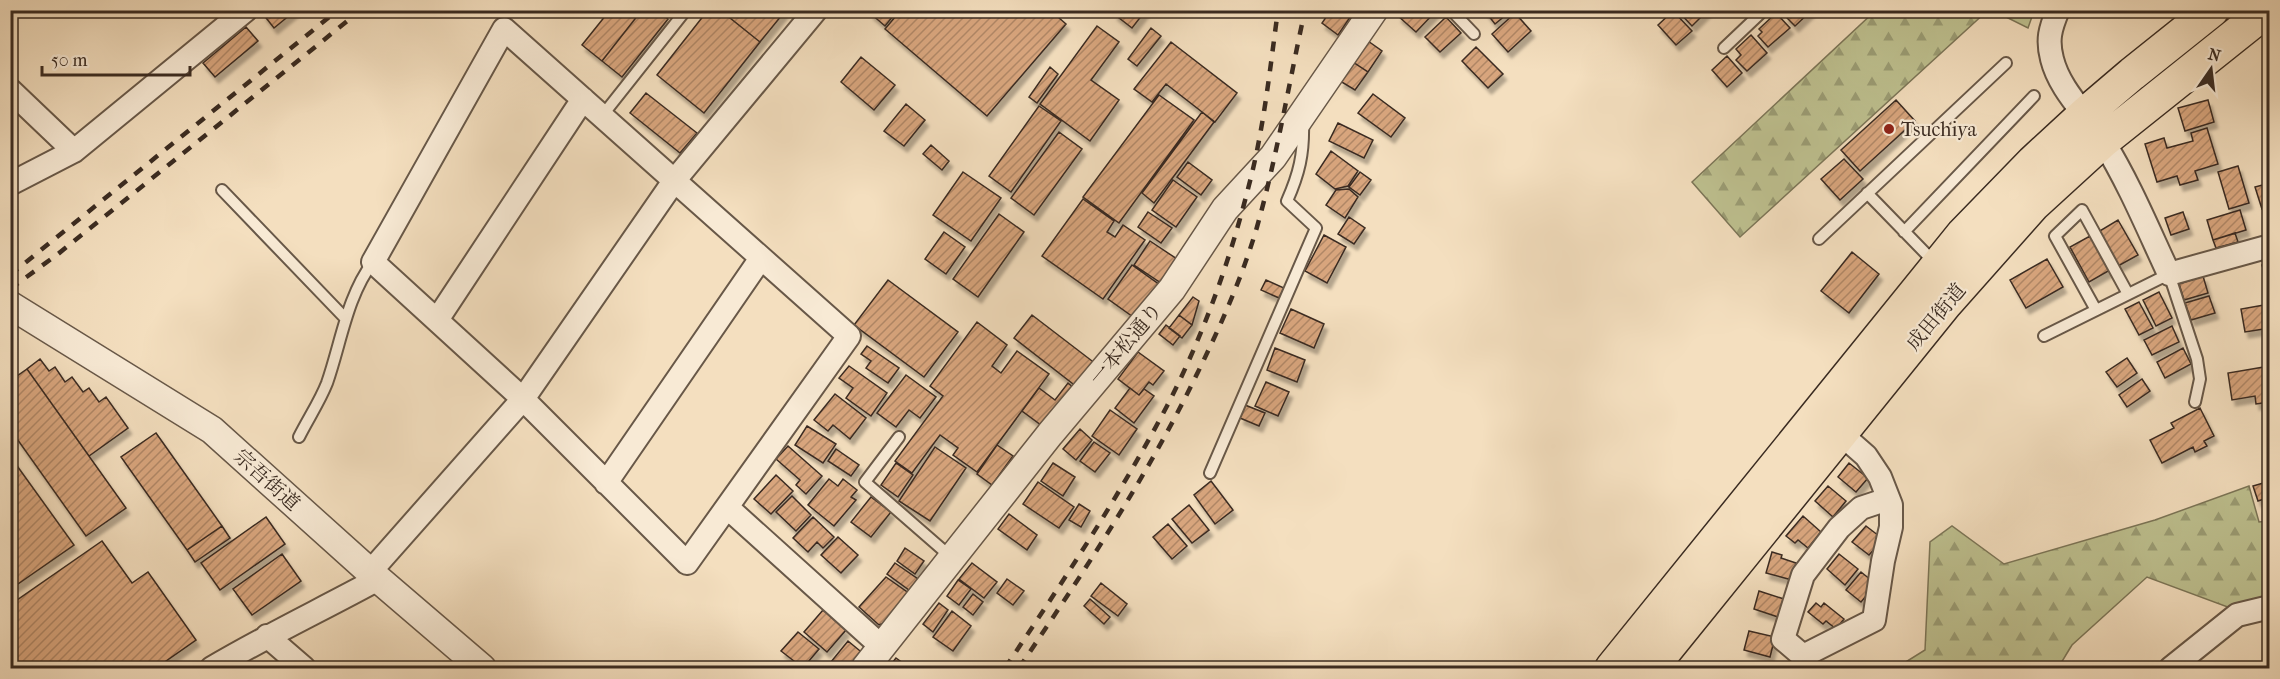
<svg xmlns="http://www.w3.org/2000/svg" width="2280" height="679" font-family="'IM FELL French Canon','Noto Serif JP',serif">
	<style>
		.forest { fill: url(#forest-firs); stroke: #7c7658; stroke-width: 1.5 }
		.building { fill: url(#building-hatch); stroke: #3a2b21; stroke-width: 1.5; filter: url(#shadow) }
		.lines { fill: none; stroke-linecap: round; stroke-linejoin: round }
		.service-casing { stroke: #685848; stroke-width: 14 }
		.minor-casing { stroke: #685848; stroke-width: 26 }
		.tertiary-casing { stroke: #685848; stroke-width: 30 }
		.trunk-casing { stroke: #3a2b21; stroke-width: 36 }
		.service { stroke: #f8ead5; stroke-width: 10 }
		.minor { stroke: #f8ead5; stroke-width: 22 }
		.tertiary { stroke: #f8ead5; stroke-width: 27 }
		.trunk { stroke: #f4dfbf; stroke-width: 33 }
		.rail { stroke: #3a2b21; stroke-width: 4.5; stroke-dasharray: 10 10; stroke-linecap: butt }
		.poi-dot { fill: #8f2418; stroke: #f8ead5; stroke-width: 2 }
		.labels { text-anchor: middle; dominant-baseline: central; stroke-width: 4.5; stroke-linejoin: round; paint-order: stroke }
		.poi-label { font-size: 20px; fill: #3a2b21; stroke: #f8ead5; text-anchor: start }
		.street-label { font-size: 20px; fill: #3a2b21; stroke: #f8ead5 }
	</style>
	<defs>
		<pattern id="forest-firs" width="22" height="20" patternUnits="userSpaceOnUse" patternTransform="scale(1.5)"><rect width="22" height="20" fill="#bec190"/><path d="M5 1l3.5 6h-7zM16 11l3.5 6h-7z" fill="#9b9d75"/></pattern>
		<pattern id="building-hatch" width="6" height="6" patternUnits="userSpaceOnUse" patternTransform="scale(1.5)"><rect width="6" height="6" fill="#d8a57d"/><path d="M-1 1l2-2M0 6l6-6M5 7l2-2" fill="none" stroke="#b08766"/></pattern>
		<filter id="shadow"><feDropShadow dx="3.5" dy="6" stdDeviation="1.5" flood-color="#0004"/></filter>
	</defs>
	<rect width="100%" height="100%" fill="#f4dfbf"/>
	<filter id="stains"><feTurbulence type="fractalNoise" baseFrequency=".00333" numOctaves="4"/><feColorMatrix values="0 0 0 0 .2 0 0 0 0 .09 0 0 0 0 .02 0 0 0 .5 -.17"/></filter>
	<radialGradient id="worn" r=".72"><stop offset=".6" stop-color="#630" stop-opacity="0"/><stop offset="1" stop-color="#630" stop-opacity=".3"/></radialGradient>
	<path class="forest" d="M1875,11H1987L1740,237L1692,182Z
		M1994,11H2034L2028,28Z
		M2249,486L2259,522L2269,521V603L2233,609L2147,577L2072,645L2058,668H1896L1925,650L1930,542L1952,526L2004,564L2155,520Z"/>
	<path class="building" d="M267,10H296L274,28L263,14Z
		M610,10H642L602,61L582,45Z
		M642,10H657L668,19L622,77L602,61Z
		M708,10H720L760,42L704,113L657,75Z
		M720,10H786L760,42Z
		M873,10H898L885,26L870,13Z
		M901,10H1050L1066,24L987,116L885,29Z
		M1116,10H1146L1132,28L1114,14Z
		M1331,10H1355L1338,35L1322,23Z
		M1403,10H1437L1416,32L1398,16Z
		M1484,10H1512L1495,24Z
		M1677,10H1708L1692,26Z
		M1789,10H1812L1795,26L1785,16Z
		M1673,11L1692,31L1676,45L1658,25Z
		M1515,13L1531,31L1508,52L1492,34Z
		M1776,13L1790,28L1768,47L1758,36L1762,32L1759,29Z
		M1446,17L1461,33L1440,52L1425,37Z
		M1097,26L1119,42L1091,80L1119,100L1090,141L1040,104Z
		M246,27L258,41L215,77L203,63Z
		M1151,28L1161,36L1137,66L1128,59Z
		M1751,35L1767,53L1747,71L1736,60L1741,55L1736,49Z
		M1368,41L1382,51L1368,72L1353,62Z
		M1171,42L1237,93L1215,122L1166,84L1152,102L1134,89Z
		M1476,47L1503,74L1488,88L1462,61Z
		M1727,56L1742,73L1727,87L1712,70Z
		M861,57L895,85L874,110L841,82Z
		M1353,62L1368,72L1355,90L1340,81Z
		M1050,67L1058,74L1037,103L1029,97Z
		M646,93L697,133L680,153L630,113Z
		M1373,94L1405,118L1391,137L1358,113Z
		M1159,95L1194,120L1119,223L1083,197Z
		M1896,100L1915,121L1860,171L1841,150Z
		M2208,100L2214,122L2185,131L2178,108Z
		M906,104L925,120L904,146L884,131Z
		M1039,106L1061,121L1011,192L989,176Z
		M1202,112L1214,122L1154,203L1142,193Z
		M1338,123L1373,140L1364,158L1329,141Z
		M2207,128L2218,164L2195,171L2198,180L2180,185L2177,176L2157,182L2145,144L2164,138L2167,148L2193,141L2191,133Z
		M1059,132L1082,149L1034,215L1011,198Z
		M931,145L949,161L942,170L923,154Z
		M1331,151L1358,171L1348,186L1335,189L1316,174Z
		M1844,159L1863,179L1840,200L1821,179Z
		M1188,162L1212,180L1201,195L1177,177Z
		M2238,166L2249,203L2229,209L2218,172Z
		M963,172L1001,198L971,241L933,215Z
		M1360,172L1371,180L1360,195L1349,187Z
		M1173,180L1197,197L1176,227L1152,210Z
		M2270,183V207L2262,209L2255,187Z
		M1349,189L1358,197L1345,218L1326,205L1336,190Z
		M1083,199L1114,221L1107,232L1115,237L1123,225L1145,240L1103,299L1042,256Z
		M2240,210L2246,230L2213,240L2207,220Z
		M1148,212L1172,228L1161,243L1138,227Z
		M2183,212L2189,229L2171,235L2165,218Z
		M999,214L1024,232L978,297L953,279Z
		M1349,217L1365,228L1354,244L1338,234Z
		M2118,220L2138,255L2118,266L2098,232Z
		M944,232L965,247L946,274L925,259Z
		M2235,233L2238,242L2216,248L2213,240Z
		M1324,235L1346,247L1327,283L1305,271Z
		M2090,236L2110,270L2089,282L2070,247Z
		M1150,241L1177,259L1161,283L1134,265Z
		M1852,252L1879,274L1849,313L1821,291Z
		M2047,259L2063,287L2026,308L2010,280Z
		M2270,263V293L2262,265Z
		M1132,265L1160,285L1136,319L1108,299Z
		M2203,276L2208,293L2184,300L2179,284Z
		M888,280L958,332L924,377L854,325Z
		M1266,280L1284,288L1279,298L1261,290Z
		M2159,292L2172,318L2156,326L2143,300Z
		M2209,296L2215,313L2191,320L2185,303Z
		M1193,297L1199,301L1192,325L1179,315Z
		M2139,302L2153,328L2139,335L2125,309Z
		M2270,304V328L2245,332L2241,309Z
		M1291,309L1324,324L1314,348L1280,333Z
		M1032,315L1096,364L1077,387L1014,338Z
		M1179,315L1192,325L1182,338L1169,328Z
		M977,322L1007,345L992,366L1001,373L1017,351L1049,374L977,472L953,455L958,448L940,435L912,473L895,461L943,396L930,386Z
		M1166,325L1180,336L1173,345L1159,334Z
		M2172,326L2179,342L2152,355L2144,340Z
		M867,346L899,368L888,383L866,368L871,361L861,354Z
		M1275,348L1305,360L1297,382L1267,370Z
		M2183,348L2191,364L2165,378L2157,362Z
		M1138,352L1164,371L1153,385L1149,382L1139,395L1118,379Z
		M2127,358L2137,373L2117,387L2106,372Z
		M40,359L49,371L55,367L65,382L72,377L83,392L89,388L99,402L106,397L128,428L89,456L27,369Z
		M849,366L887,393L871,416L846,398L853,388L839,378Z
		M2270,366V402L2256,404L2255,396L2232,400L2228,373Z
		M27,369L126,508L86,536L10,429V381Z
		M906,375L936,397L920,418L909,410L896,427L877,413Z
		M2142,379L2150,391L2127,407L2119,395Z
		M1266,382L1289,392L1278,416L1255,406Z
		M1068,383L1075,389L1045,428L1022,411L1039,388L1055,400Z
		M1130,388L1139,395L1144,389L1154,396L1134,423L1115,408Z
		M835,394L866,418L850,439L833,425L828,431L814,420Z
		M1245,405L1265,413L1259,426L1240,418Z
		M2200,408L2214,436L2204,441L2207,446L2195,452L2193,447L2162,463L2150,440L2174,428L2171,423Z
		M1110,410L1137,429L1119,455L1092,436Z
		M807,426L836,444L823,463L795,445Z
		M1080,429L1092,440L1076,460L1063,449Z
		M156,433L222,526L187,550L121,457Z
		M1094,442L1110,453L1095,472L1080,461Z
		M997,445L1013,456L992,485L977,474Z
		M788,446L822,476L806,494L796,485L800,480L776,459Z
		M935,447L966,468L930,521L899,501Z
		M836,449L859,465L851,476L828,461Z
		M10,456L74,545L15,586L10,580Z
		M896,463L913,475L898,497L881,485Z
		M1053,463L1075,477L1063,496L1041,481Z
		M1849,463L1868,478L1856,492L1838,477Z
		M776,475L793,491L771,514L754,499Z
		M829,479L838,486L843,479L857,490L851,497L856,500L834,526L808,505Z
		M1211,481L1233,510L1215,524L1194,495Z
		M2270,481V497L2258,501L2253,486Z
		M1038,482L1074,507L1059,528L1023,504Z
		M1828,486L1846,501L1833,517L1815,501Z
		M792,496L811,515L796,531L776,512Z
		M871,497L891,512L871,537L851,522Z
		M1079,504L1090,511L1081,527L1069,520Z
		M1189,505L1209,530L1192,543L1172,519Z
		M1009,514L1037,535L1027,550L998,529Z
		M1803,516L1821,532L1808,548L1798,540L1795,543L1786,536Z
		M266,517L285,544L220,590L201,563Z
		M813,517L834,537L823,548L817,542L808,552L793,538Z
		M1168,524L1187,546L1172,559L1153,537Z
		M222,526L230,538L195,562L187,550Z
		M1866,526L1883,539L1869,555L1852,542Z
		M838,537L858,555L841,573L821,555Z
		M102,541L132,583L148,572L196,640L156,668H10V605Z
		M905,548L924,561L915,574L897,561Z
		M1772,552L1782,555L1781,558L1796,563L1792,580L1766,573Z
		M282,554L301,581L252,615L233,589Z
		M1839,554L1858,569L1845,585L1827,569Z
		M895,563L918,579L909,590L887,574Z
		M972,563L997,582L984,598L959,579Z
		M1861,572L1876,584L1861,602L1846,590Z
		M886,577L910,594L889,621L879,625L859,607Z
		M1007,579L1024,591L1013,605L997,593Z
		M958,580L971,589L959,605L947,596Z
		M1101,583L1127,604L1118,616L1091,596Z
		M1759,591L1784,599L1778,617L1754,609Z
		M973,594L983,602L973,615L963,607Z
		M1090,599L1110,617L1104,624L1084,606Z
		M939,603L948,610L933,632L923,624Z
		M1816,603L1821,607L1824,603L1844,619L1836,629L1826,621L1823,624L1808,612Z
		M823,610L846,630L827,652L804,632Z
		M952,611L971,626L953,651L933,637Z
		M1749,631L1775,637L1770,657L1744,650Z
		M798,632L819,649L803,668L781,651Z
		M848,641L865,655L855,668H826Z
		M896,658L910,668H888Z"/>
	<g class="lines">
		<defs>
			<path id="service" d="M1451,10L1474,34
				M1724,48L1764,10
				M602,116L686,10
				M222,190L346,319
				M1867,193L1936,264
				M1904,232L2034,96
				M1819,239L2006,63
				M2096,310L2055,236L2082,210L2128,294
				M2044,336L2169,274L2197,359L2200,379L2195,402
				M299,437C308,419 320,401 327,383C341,343 347,296 373,262
				M899,437L865,482L951,557
				M1210,473L1316,228L1287,201C1299,174 1304,154 1303,123"/>
			<path id="minor" d="M2058,10C2050,29 2047,40 2052,59C2060,91 2087,114 2103,141C2129,183 2148,229 2169,274L2270,246
				M504,29L849,336L687,563L523,399L373,262Z
				M10,90L74,151
				M10,184L74,151L246,10
				M437,320L583,99
				M1841,434L1866,456L1880,477L1891,505V527L1883,561L1874,620L1803,656L1783,639L1803,575L1839,528L1861,508L1888,499
				M606,483L761,258
				M728,508L881,646
				M370,572L523,399L674,181L816,10
				M267,636L304,668
				M212,668C266,636 323,609 378,579
				M2171,668L2237,615L2270,607"/>
			<path id="tertiary" d="M10,305L212,430L370,572L482,668
				M865,668L1050,434L1172,289L1225,209L1273,157L1374,10"/>
			<path id="trunk" d="M1612,668L1963,234L2033,162L2085,114L2132,74L2212,10
				M1651,668L1946,303L2033,205L2103,141L2267,10"/>
		</defs>
		<use href="#service" class="service-casing"/>
		<use href="#minor" class="minor-casing"/>
		<use href="#tertiary" class="tertiary-casing"/>
		<use href="#trunk" class="trunk-casing"/>
		<use href="#service" class="service"/>
		<use href="#minor" class="minor"/>
		<use href="#tertiary" class="tertiary"/>
		<use href="#trunk" class="trunk"/>
		<path class="rail" d="M10,275L338,10
			M10,289L58,254L361,10
			M1005,668C1062,583 1119,497 1167,406C1203,336 1230,261 1249,185C1264,128 1270,68 1278,10
			M1019,668C1083,573 1147,477 1197,374C1220,327 1242,278 1257,227C1277,156 1289,83 1305,10"/>
	</g>
	<circle class="poi-dot" cx="1889" cy="129" r="6"/>
	<g class="labels">
		<g class="poi-label">
			<text x="1901" y="129">Tsuchiya</text>
		</g>
		<g class="street-label">
			<text transform="translate(1936 317) rotate(-50)">成田街道</text>
			<text transform="translate(1126 344) rotate(-50)">一本松通り</text>
			<text transform="translate(267 480) rotate(42)">宗吾街道</text>
		</g>
	</g>
	<rect width="2280" height="679" fill="none" stroke="#f4dfbf" stroke-width="36"/>
	<rect x="12" y="12" width="2256" height="655" fill="none" stroke="#3a2b21" stroke-width="3"/>
	<rect x="18" y="18" width="2244" height="643" fill="none" stroke="#3a2b21" stroke-width="1.5"/>
	<g transform="translate(2211 69) rotate(14)" stroke="#f8ead5" stroke-width="4.5" paint-order="stroke">
	<path d="M0-4.5L10 22L0 15L-10 22Z" fill="#3a2b21"/>
	<text y="-9" font-size="16" font-weight="bold" text-anchor="middle" fill="#3a2b21">N</text>
	</g>
	<path d="M42 66v9h148v-9" fill="none" stroke="#3a2b21" stroke-width="3"/>
	<text x="51" y="66" font-size="18" fill="#3a2b21" stroke="#f8ead5" stroke-width="4.5" paint-order="stroke">50 m</text>
	<rect width="100%" height="100%" filter="url(#stains)"/>
	<rect width="100%" height="100%" fill="url(#worn)"/>
</svg>
